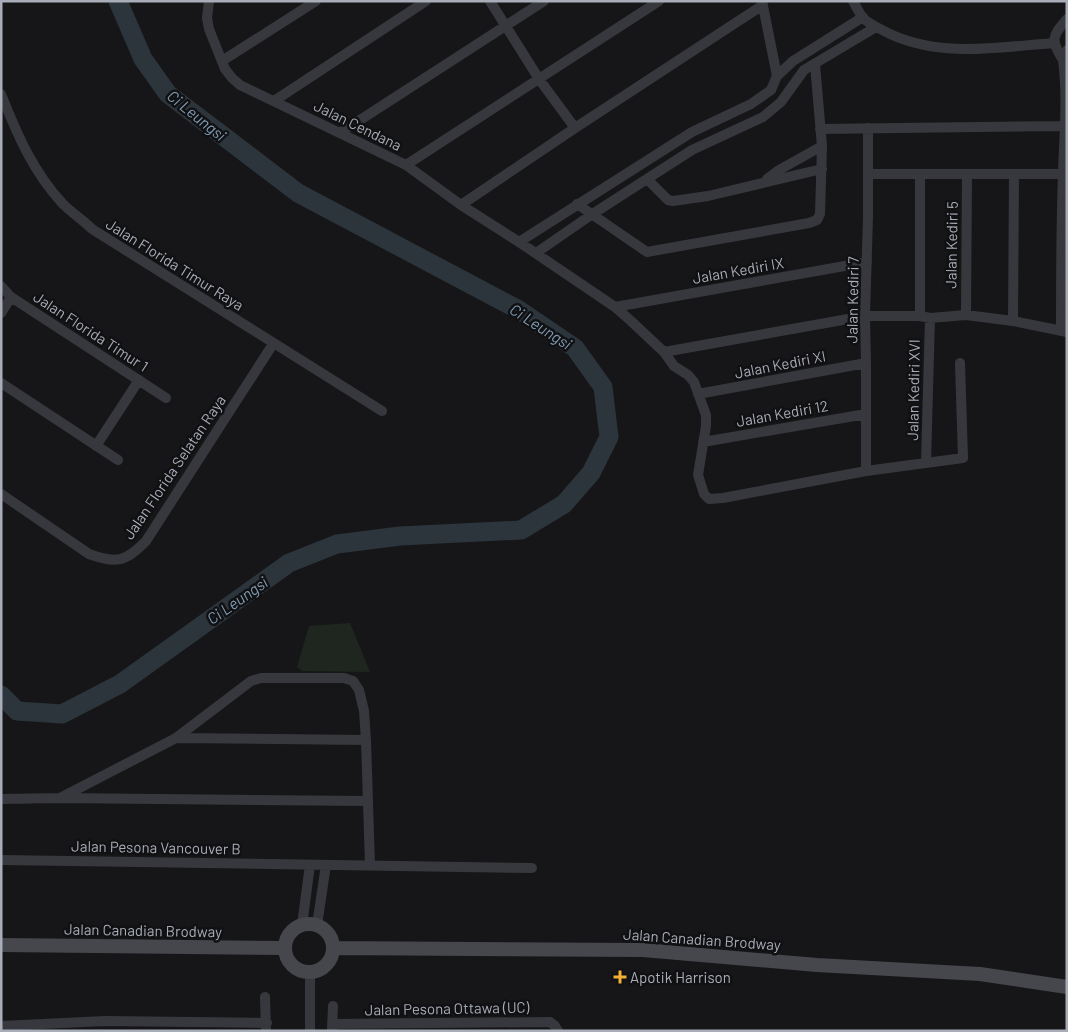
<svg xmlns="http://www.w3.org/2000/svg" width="1068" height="1032" font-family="Barlow,sans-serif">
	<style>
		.green { fill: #1e261f }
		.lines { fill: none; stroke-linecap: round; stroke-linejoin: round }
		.river { stroke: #2c353c; stroke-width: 19 }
		.street { stroke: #37383d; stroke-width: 10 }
		.secondary { stroke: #45474d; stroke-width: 14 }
		.poi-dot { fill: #f2b134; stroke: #111113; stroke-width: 2 }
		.labels { text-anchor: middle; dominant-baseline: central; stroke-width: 5; stroke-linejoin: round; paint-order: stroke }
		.street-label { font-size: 15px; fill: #a8adb8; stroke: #111113 }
		.poi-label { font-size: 15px; fill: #a8adb8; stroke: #111113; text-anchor: start }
		.water-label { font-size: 16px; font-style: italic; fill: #7f9bb3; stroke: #111113 }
	</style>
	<rect width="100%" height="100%" fill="#161618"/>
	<path class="green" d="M350,623L370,672L302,671L297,667L309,626Z"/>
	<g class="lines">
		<path class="river" d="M1,695L17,711L62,714L120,684L289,563L337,544L400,536L521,530L564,504L591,473L609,437L603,387L575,348L519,310L298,193L168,94L143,59L118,1"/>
		<path class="street" d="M209,1L207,18L209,29L225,69L232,78L240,85L406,165L461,205L519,242L615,307L631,321L664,352L674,366L688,375L694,382L706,415V426L698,475L704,494L709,499L723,498L866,471L963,458L960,363
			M490,1L539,79L575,128
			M762,1L777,76
			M853,1C856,6 859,13 863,18C870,25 881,29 890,34C942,58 999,47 1054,43
			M1067,19C1051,37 1051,40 1063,60L1067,50
			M222,61L316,1
			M1,94C17,134 33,172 63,204C72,213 83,220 92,229L382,411
			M274,101L426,1
			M820,129L1067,126
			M340,133L544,1
			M406,165L659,1
			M868,174H1067
			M920,174V316
			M647,179L668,200L673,201L708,196L822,169
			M767,179L779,170L822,146
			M577,204L647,252L809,223L817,220L820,214L822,146L815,64
			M461,205L575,128L763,5
			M519,242L692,132L751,104L771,90L777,76L793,61L863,17
			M536,253L591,215L692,150L763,117L781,102L804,70L876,27
			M1,286L11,297L166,398
			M615,307L867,262
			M1,313L11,297
			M966,315L967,174
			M1013,321L1014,174
			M1061,331C1061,279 1061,226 1063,174C1064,136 1068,98 1063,60H1067
			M664,352L865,316H920L930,318L966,315L1013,321L1067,332
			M1,383L118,460
			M698,394L866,363
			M703,442L866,414
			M96,446L139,380
			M926,463L930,318
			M866,471V363L865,316L868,217V128
			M1,494L89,554C116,564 126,562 146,541L273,344
			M176,738L366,740
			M60,798L176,738L251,681L261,678H344L353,681L359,690L364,711L366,740L370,865
			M1,799L60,798L368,801
			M1,860L532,868
			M302,925L310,865
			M317,925L326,865
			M310,972V1031
			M265,997L266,1031
			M332,1024L550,1022L555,1026L558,1031
			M1,1026L105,1021L267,1023
			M332,1030L333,1006"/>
		<path class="secondary" d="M285 948a24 24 0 1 1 48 0a24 24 0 1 1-48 0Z
			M1,945L285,948
			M334,948L643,950L817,965L980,974L1067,987"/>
	</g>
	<path class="poi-dot" d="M617.5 969.5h5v5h5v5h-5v5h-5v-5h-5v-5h5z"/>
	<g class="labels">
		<g class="street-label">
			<text transform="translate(358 125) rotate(26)">Jalan Cendana</text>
			<text transform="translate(951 245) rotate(-89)">Jalan Kediri 5</text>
			<text transform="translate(175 264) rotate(32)">Jalan Florida Timur Raya</text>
			<text transform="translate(738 270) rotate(-10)">Jalan Kediri IX</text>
			<text transform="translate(852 300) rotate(-89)">Jalan Kediri 7</text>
			<text transform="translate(91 331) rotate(33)">Jalan Florida Timur 1</text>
			<text transform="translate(780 364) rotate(-11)">Jalan Kediri XI</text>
			<text transform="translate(913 390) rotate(-89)">Jalan Kediri XVI</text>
			<text transform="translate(782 413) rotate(-10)">Jalan Kediri 12</text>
			<text transform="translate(174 467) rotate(-56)">Jalan Florida Selatan Raya</text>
			<text transform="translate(156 847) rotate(1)">Jalan Pesona Vancouver B</text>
			<text transform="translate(143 930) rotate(1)">Jalan Canadian Brodway</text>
			<text transform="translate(702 939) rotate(4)">Jalan Canadian Brodway</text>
			<text transform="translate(447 1008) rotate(-1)">Jalan Pesona Ottawa (UC)</text>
		</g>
		<g class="poi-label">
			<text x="630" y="977">Apotik Harrison</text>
		</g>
		<g class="water-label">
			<text transform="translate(197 115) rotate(39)">Ci Leungsi</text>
			<text transform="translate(541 326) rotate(33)">Ci Leungsi</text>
			<text transform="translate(237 600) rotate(-35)">Ci Leungsi</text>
		</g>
	</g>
	<rect width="1068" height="1032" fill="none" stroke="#a8adb8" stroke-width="5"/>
</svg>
